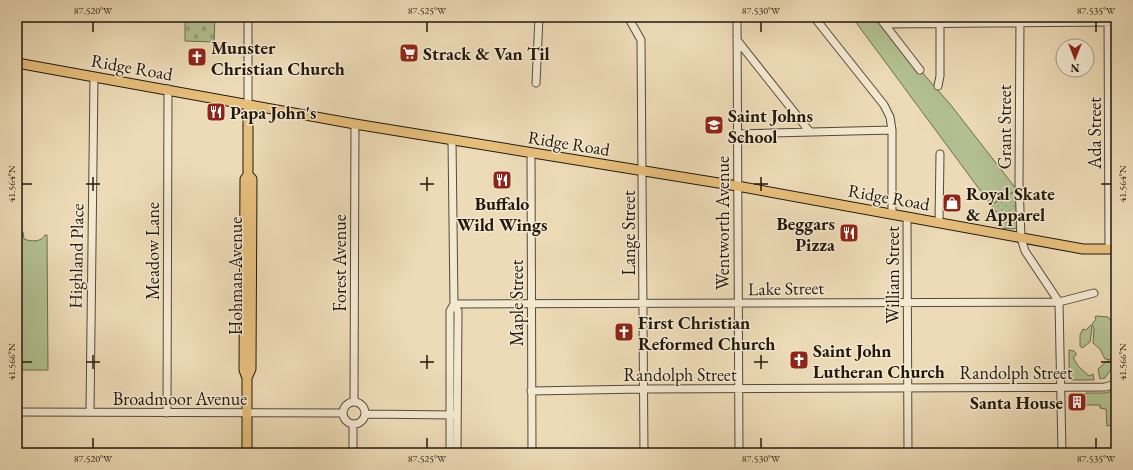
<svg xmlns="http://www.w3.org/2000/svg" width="1133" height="470" font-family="'EB Garamond',serif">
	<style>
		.green { fill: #b3c192; stroke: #6c6c50 }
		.cemetery { fill: url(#cemetery-stones); stroke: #6c6c50 }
		.park { fill: url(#park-dots); stroke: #6c6c50 }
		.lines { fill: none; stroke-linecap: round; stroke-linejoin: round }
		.minor-casing { stroke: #564938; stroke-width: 9 }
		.major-casing { stroke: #24180d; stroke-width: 11 }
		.minor { stroke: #f3e8d0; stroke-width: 7 }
		.major { stroke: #e6be7c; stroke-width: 9 }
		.ticks { fill: none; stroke: #24180d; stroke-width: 1.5 }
		.labels { text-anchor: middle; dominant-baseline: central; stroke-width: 3; stroke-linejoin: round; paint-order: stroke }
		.poi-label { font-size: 18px; font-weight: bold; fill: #24180d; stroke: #f3e8d0; text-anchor: start }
		.street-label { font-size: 18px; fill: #24180d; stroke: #f3e8d0 }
		.neatline { fill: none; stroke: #24180d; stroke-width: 1.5 }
		.ticks-label { font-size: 10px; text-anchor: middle; fill: #24180d }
	</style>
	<defs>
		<pattern id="cemetery-stones" width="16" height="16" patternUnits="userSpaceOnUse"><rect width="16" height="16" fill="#b3c192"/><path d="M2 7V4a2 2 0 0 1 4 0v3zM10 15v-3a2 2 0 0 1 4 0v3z" fill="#9aa57d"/></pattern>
		<pattern id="park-dots" width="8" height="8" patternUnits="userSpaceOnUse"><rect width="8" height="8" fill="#b3c192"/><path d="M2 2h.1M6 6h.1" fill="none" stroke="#9aa57d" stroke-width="1.8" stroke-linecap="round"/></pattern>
	</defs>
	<rect width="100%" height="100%" fill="#eddbb7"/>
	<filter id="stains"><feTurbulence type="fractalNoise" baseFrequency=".005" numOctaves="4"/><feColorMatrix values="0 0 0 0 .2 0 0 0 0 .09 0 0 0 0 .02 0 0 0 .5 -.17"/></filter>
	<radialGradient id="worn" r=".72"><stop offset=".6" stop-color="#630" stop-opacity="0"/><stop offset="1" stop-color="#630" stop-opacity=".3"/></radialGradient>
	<path class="green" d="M852,17L885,24L920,70L950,104L1017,190L991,205Z
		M18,232H23L24,239C31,242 42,242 45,235H47L48,370H17Z
		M1096,316L1108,317L1116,326V361L1105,359L1100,349L1093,343L1094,329L1092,324L1096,319L1095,317Z
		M1091,325L1092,329L1090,342L1082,348L1080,346V335L1083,329L1086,330Z
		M1069,350L1074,351L1076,353V355L1073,357L1078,366L1089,376L1093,374L1094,380H1071L1069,378Z
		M1107,361L1113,362L1114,365L1105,378L1100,379L1098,369Z
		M1116,390V425L1107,426L1106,409L1100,408V405H1080L1077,408H1070L1069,396L1075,401V403H1079L1080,401L1086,393H1105Z"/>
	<path class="cemetery" d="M185,17H215L214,42L185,41Z"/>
	<path class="park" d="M1017,190V228L1013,229L1002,228L999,216L991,205Z"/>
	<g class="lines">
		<defs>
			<path id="minor" d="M248,17V104
				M628,17L641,40L644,453
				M737,17L739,453
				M814,17L884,105L890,117L892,130V214
				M879,17L920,70
				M1020,17L1019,182L1021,238L1025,251L1059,302L1062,453
				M1108,17L1109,249
				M885,24L1116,22
				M737,40L810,132
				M536,83L539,17
				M938,86L940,76V17
				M737,134L892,130
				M531,153L532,453
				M907,217L908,453
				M939,223L940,154
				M454,304L1059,302L1094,293
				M454,304L458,311L457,453
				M531,391L644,389L1105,387L1116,384
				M343 413a11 11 0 1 1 22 0a11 11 0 1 1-22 0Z
				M354,402L355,124
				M17,412L342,413
				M90,412L94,77
				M167,413L168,89
				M365,414L453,415
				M353,425V453
				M450,453V311L454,304L452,140"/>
			<path id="major" d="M17,63L355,124L737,186L1083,249H1116
				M247,378L251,369L252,179L248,175
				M246,453L247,452V378L244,370L245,179L248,175V104"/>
		</defs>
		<use href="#minor" class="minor-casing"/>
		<use href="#major" class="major-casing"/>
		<use href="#minor" class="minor"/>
		<use href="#major" class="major"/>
	</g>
	<path class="ticks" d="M93,22V32M427,22V32M761,22V32M1096,22V32M93,177V191M427,177V191M761,177V191M22,184H32M86,184H100M420,184H434M754,184H768M1101,184H1111M93,355V369M427,355V369M761,355V369M22,362H32M86,362H100M420,362H434M754,362H768M1101,362H1111M93,438V448M427,438V448M761,438V448M1096,438V448"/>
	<defs>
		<symbol id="supermarket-square" viewBox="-11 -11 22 22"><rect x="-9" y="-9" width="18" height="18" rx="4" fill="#8f2418" stroke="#f3e8d0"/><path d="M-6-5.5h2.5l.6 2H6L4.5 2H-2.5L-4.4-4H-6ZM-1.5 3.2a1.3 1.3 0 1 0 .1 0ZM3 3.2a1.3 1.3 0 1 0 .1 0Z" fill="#fff"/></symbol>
		<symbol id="church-square" viewBox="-11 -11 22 22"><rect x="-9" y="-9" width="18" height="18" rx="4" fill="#8f2418" stroke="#f3e8d0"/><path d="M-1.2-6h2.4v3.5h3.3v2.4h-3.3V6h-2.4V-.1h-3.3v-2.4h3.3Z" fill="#fff"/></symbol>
		<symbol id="restaurant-square" viewBox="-11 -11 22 22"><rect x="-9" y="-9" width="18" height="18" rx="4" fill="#8f2418" stroke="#f3e8d0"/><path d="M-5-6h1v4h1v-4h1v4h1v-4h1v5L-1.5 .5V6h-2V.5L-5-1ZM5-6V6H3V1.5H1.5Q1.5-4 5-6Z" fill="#fff"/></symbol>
		<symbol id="school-square" viewBox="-11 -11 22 22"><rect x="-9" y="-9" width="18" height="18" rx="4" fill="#8f2418" stroke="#f3e8d0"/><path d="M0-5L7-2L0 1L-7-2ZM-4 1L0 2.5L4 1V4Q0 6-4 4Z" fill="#fff"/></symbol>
		<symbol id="shop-square" viewBox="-11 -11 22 22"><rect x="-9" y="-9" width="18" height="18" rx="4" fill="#8f2418" stroke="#f3e8d0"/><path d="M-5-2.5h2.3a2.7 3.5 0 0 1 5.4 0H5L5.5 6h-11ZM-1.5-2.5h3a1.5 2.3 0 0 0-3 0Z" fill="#fff"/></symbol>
		<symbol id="building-square" viewBox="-11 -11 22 22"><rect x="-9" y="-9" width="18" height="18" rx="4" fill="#8f2418" stroke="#f3e8d0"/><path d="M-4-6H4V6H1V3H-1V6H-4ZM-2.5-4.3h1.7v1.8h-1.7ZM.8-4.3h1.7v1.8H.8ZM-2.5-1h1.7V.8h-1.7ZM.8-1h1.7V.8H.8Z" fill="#fff"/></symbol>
	</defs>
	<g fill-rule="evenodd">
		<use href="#supermarket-square" x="398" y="42" width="22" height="22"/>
		<use href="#church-square" x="186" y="46" width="22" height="22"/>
		<use href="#restaurant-square" x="205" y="101" width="22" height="22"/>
		<use href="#school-square" x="703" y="114" width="22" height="22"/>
		<use href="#restaurant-square" x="491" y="169" width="22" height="22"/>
		<use href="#shop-square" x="941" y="192" width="22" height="22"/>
		<use href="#restaurant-square" x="838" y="222" width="22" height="22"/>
		<use href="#church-square" x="613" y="321" width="22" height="22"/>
		<use href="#church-square" x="788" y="349" width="22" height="22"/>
		<use href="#building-square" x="1066" y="391" width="22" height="22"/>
	</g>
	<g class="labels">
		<g class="poi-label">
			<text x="211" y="47">Munster<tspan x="211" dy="21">Christian Church</tspan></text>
			<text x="423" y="53">Strack &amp; Van Til</text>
			<text x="230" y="112">Papa John's</text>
			<text x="728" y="115">Saint Johns<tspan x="728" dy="21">School</tspan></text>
			<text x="966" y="193">Royal Skate<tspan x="966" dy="21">&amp; Apparel</tspan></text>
			<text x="502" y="203" text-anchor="middle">Buffalo<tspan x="502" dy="21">Wild Wings</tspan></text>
			<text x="835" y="223" text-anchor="end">Beggars<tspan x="835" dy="21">Pizza</tspan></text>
			<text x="638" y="322">First Christian<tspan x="638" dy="21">Reformed Church</tspan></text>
			<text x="813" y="350">Saint John<tspan x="813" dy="21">Lutheran Church</tspan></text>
			<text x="1063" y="402" text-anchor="end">Santa House</text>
		</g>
		<g class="street-label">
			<text transform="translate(132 67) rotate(10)">Ridge Road</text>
			<text transform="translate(1004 127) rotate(-90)">Grant Street</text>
			<text transform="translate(1094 133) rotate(-90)">Ada Street</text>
			<text transform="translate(569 143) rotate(9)">Ridge Road</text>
			<text transform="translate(889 197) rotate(10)">Ridge Road</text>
			<text transform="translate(722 223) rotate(-90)">Wentworth Avenue</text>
			<text transform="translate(628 233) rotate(-90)">Lange Street</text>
			<text transform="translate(152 251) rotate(-90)">Meadow Lane</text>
			<text transform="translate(76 256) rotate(-89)">Highland Place</text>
			<text transform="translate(339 263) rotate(-90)">Forest Avenue</text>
			<text transform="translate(892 275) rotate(-90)">William Street</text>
			<text transform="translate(235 276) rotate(-90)">Hohman Avenue</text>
			<text transform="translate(786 288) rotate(-1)">Lake Street</text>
			<text transform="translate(516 303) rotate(-90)">Maple Street</text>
			<text x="1016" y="372">Randolph Street</text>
			<text x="680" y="374">Randolph Street</text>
			<text x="180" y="398">Broadmoor Avenue</text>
		</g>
	</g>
	<rect width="1133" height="470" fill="none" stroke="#eddbb7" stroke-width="44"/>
	<g transform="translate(1075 58) rotate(180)"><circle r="19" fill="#f3e8d0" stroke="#a09582"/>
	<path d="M0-3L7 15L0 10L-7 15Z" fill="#8f2418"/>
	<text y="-6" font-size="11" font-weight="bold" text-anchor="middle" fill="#24180d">N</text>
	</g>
	<rect x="22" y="22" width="1089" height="426" class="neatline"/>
	<g class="ticks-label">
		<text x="93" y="14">87.520°W</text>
		<text x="427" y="14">87.525°W</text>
		<text x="761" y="14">87.530°W</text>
		<text x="1096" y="14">87.535°W</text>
		<text transform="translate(1122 184) rotate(-90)" y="4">41.564°N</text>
		<text transform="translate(11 184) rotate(-90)" y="4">41.564°N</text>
		<text transform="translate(1122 362) rotate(-90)" y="4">41.566°N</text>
		<text transform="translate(11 362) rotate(-90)" y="4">41.566°N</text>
		<text x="93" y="462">87.520°W</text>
		<text x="427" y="462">87.525°W</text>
		<text x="761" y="462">87.530°W</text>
		<text x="1096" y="462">87.535°W</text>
	</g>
	<rect width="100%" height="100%" filter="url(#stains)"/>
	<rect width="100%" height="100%" fill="url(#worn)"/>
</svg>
